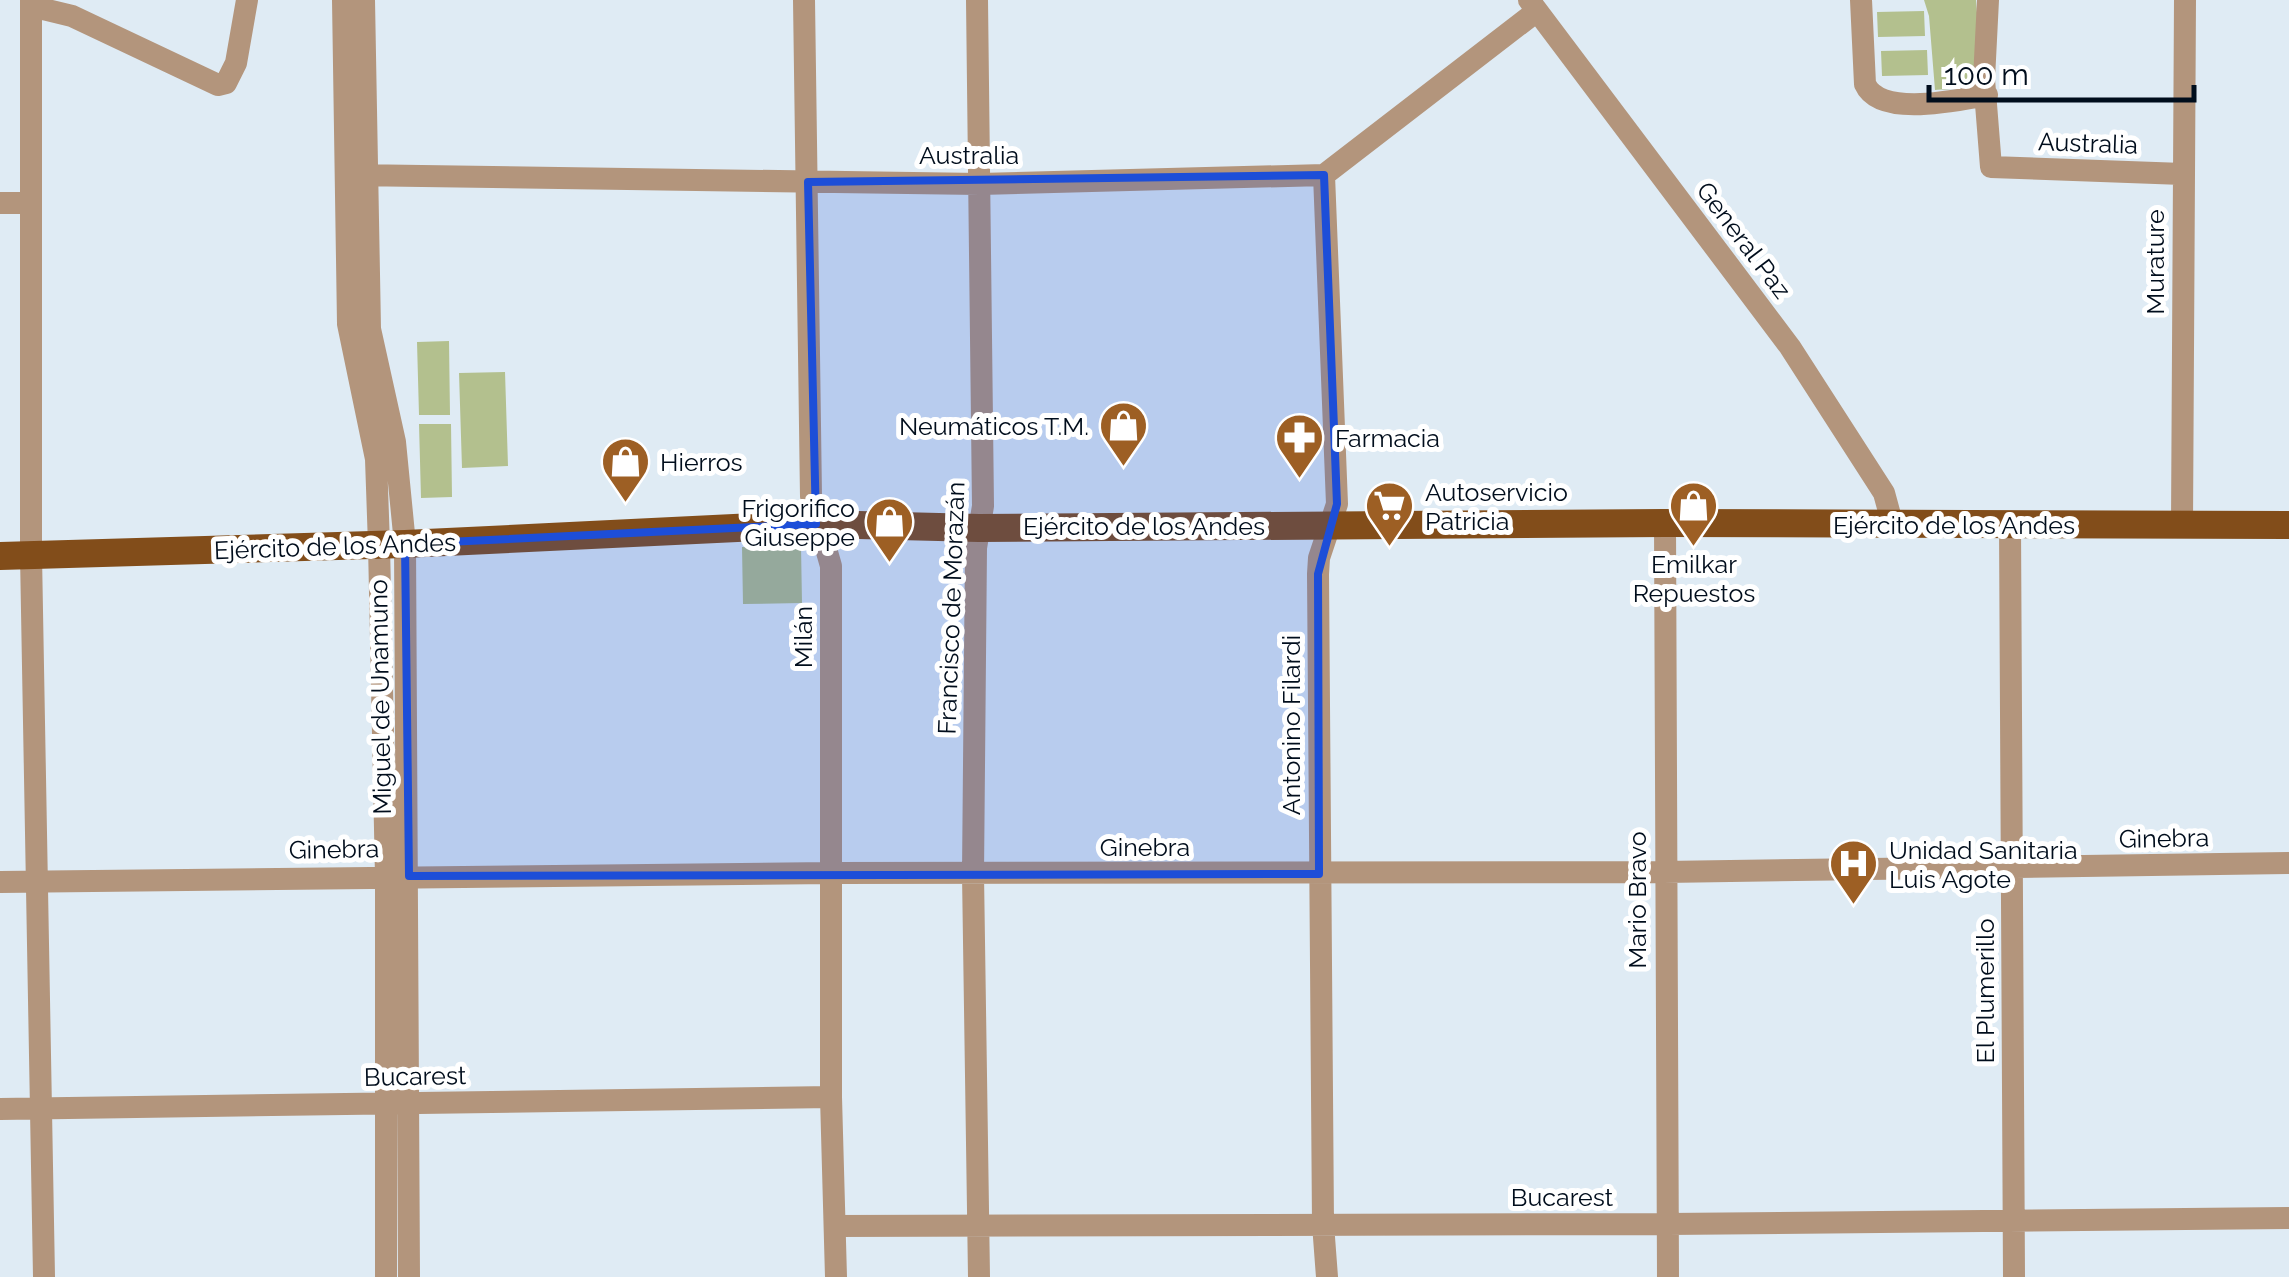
<svg xmlns="http://www.w3.org/2000/svg" width="2289" height="1277" font-family="Raleway,sans-serif">
	<style>
		.green { fill: #b3c08e }
		.lines { fill: none; stroke-linecap: round; stroke-linejoin: round }
		.minor { stroke: #b3957c; stroke-width: 22 }
		.major { stroke: #824d1a; stroke-width: 28 }
		.marked { fill: #1d4ed8; fill-opacity: 0.2; stroke: #1d4ed8; stroke-width: 8; stroke-linejoin: round }
		.labels { text-anchor: middle; dominant-baseline: central; stroke-width: 10; stroke-linejoin: round; paint-order: stroke }
		.street-label { font-size: 25px; fill: #000d1c; stroke: #fff }
		.poi-label { font-size: 25px; fill: #000d1c; stroke: #fff; text-anchor: start }
	</style>
	<rect width="100%" height="100%" fill="#dfebf4"/>
	<path class="green" d="M1924,0H1976C1977,25 1989,74 1961,87C1954,90 1942,89 1935,90L1929,16Z
		M1924,11L1925,36L1878,37L1877,12Z
		M1927,50L1928,75L1882,76L1881,51Z
		M449,341L450,415H419L417,342Z
		M505,372L508,466L462,468L459,373Z
		M419,424H451L452,497L421,498Z
		M801,546L802,603L743,604L742,547Z"/>
	<g class="lines">
		<path class="minor" d="M31,0V555L44,1277
			M343,0L348,324L376,459L379,545L386,876V1277
			M364,0L370,329L395,442L405,544L409,1277
			M804,0L811,496L831,566V1097L836,1277
			M977,0L983,506L976,548L973,874L979,1277
			M1529,0L1790,347L1884,493L1893,526
			M1861,0L1865,84C1880,118 1958,100 1987,95
			M1988,0L1984,79L1991,167L2183,174
			M31,6L72,16L218,85L226,83L236,63L247,0
			M352,175L980,184L1324,175L1537,11
			M1324,175L1337,504L1319,558L1318,574L1323,1224L1327,1277
			M0,203H31
			M1665,523L1668,1277
			M2182,524L2185,0
			M2010,525L2014,1277
			M0,882L831,873L1664,872L2289,863
			M0,1109L831,1097
			M835,1226L1668,1224L2289,1218"/>
		<path class="major" d="M0,556L405,544L818,524L979,528L1665,523L2289,525"/>
	</g>
	<path class="marked" d="M1324,175L1337,504L1318,574L1319,874L409,876L405,544L816,524L808,182Z"/>
	<defs>
		<symbol id="shop-pin" viewBox="-11 -11 22 30"><path d="M0 17L-7.5 6A9.5 9.5 0 1 1 7.5 6Z" fill="#9d5f24" stroke="#fff"/><path d="M-5-2.5h2.3a2.7 3.5 0 0 1 5.4 0H5L5.5 6h-11ZM-1.5-2.5h3a1.5 2.3 0 0 0-3 0Z" fill="#fff"/></symbol>
		<symbol id="pharmacy-pin" viewBox="-11 -11 22 30"><path d="M0 17L-7.5 6A9.5 9.5 0 1 1 7.5 6Z" fill="#9d5f24" stroke="#fff"/><path d="M-2-6h4v4h4v4h-4v4h-4v-4h-4v-4h4Z" fill="#fff"/></symbol>
		<symbol id="supermarket-pin" viewBox="-11 -11 22 30"><path d="M0 17L-7.5 6A9.5 9.5 0 1 1 7.5 6Z" fill="#9d5f24" stroke="#fff"/><path d="M-6-5.5h2.5l.6 2H6L4.5 2H-2.5L-4.4-4H-6ZM-1.5 3.2a1.3 1.3 0 1 0 .1 0ZM3 3.2a1.3 1.3 0 1 0 .1 0Z" fill="#fff"/></symbol>
		<symbol id="hospital-pin" viewBox="-11 -11 22 30"><path d="M0 17L-7.5 6A9.5 9.5 0 1 1 7.5 6Z" fill="#9d5f24" stroke="#fff"/><path d="M-5-5h3v3.5h4V-5h3V5h-3V1.5h-4V5h-3Z" fill="#fff"/></symbol>
	</defs>
	<g fill-rule="evenodd">
		<use href="#shop-pin" x="1096" y="398" width="55" height="75"/>
		<use href="#pharmacy-pin" x="1272" y="410" width="55" height="75"/>
		<use href="#shop-pin" x="598" y="434" width="55" height="75"/>
		<use href="#supermarket-pin" x="1362" y="478" width="55" height="75"/>
		<use href="#shop-pin" x="1666" y="478" width="55" height="75"/>
		<use href="#shop-pin" x="862" y="494" width="55" height="75"/>
		<use href="#hospital-pin" x="1826" y="836" width="55" height="75"/>
	</g>
	<g class="labels">
		<g class="street-label">
			<text transform="translate(2088 143) rotate(2)">Australia</text>
			<text x="969" y="155">Australia</text>
			<text transform="translate(1744 240) rotate(53)">General Paz</text>
			<text transform="translate(2155 262) rotate(-90)">Murature</text>
			<text x="1954" y="525">Ejército de los Andes</text>
			<text x="1144" y="526">Ejército de los Andes</text>
			<text transform="translate(335 546) rotate(-2)">Ejército de los Andes</text>
			<text transform="translate(951 608) rotate(-88)">Francisco de Morazán</text>
			<text transform="translate(803 637) rotate(-90)">Milán</text>
			<text transform="translate(380 697) rotate(-91)">Miguel de Unamuno</text>
			<text transform="translate(1291 725) rotate(-90)">Antonino Filardi</text>
			<text transform="translate(2164 838) rotate(-1)">Ginebra</text>
			<text x="1145" y="847">Ginebra</text>
			<text transform="translate(334 849) rotate(-1)">Ginebra</text>
			<text transform="translate(1637 900) rotate(-90)">Mario Bravo</text>
			<text transform="translate(1985 991) rotate(-90)">El Plumerillo</text>
			<text transform="translate(415 1076) rotate(-1)">Bucarest</text>
			<text x="1562" y="1197">Bucarest</text>
		</g>
		<g class="poi-label">
			<text x="1089" y="426" text-anchor="end">Neumáticos T.M.</text>
			<text x="1335" y="438">Farmacia</text>
			<text x="660" y="462">Hierros</text>
			<text x="1425" y="492">Autoservicio<tspan x="1425" dy="29">Patricia</tspan></text>
			<text x="855" y="508" text-anchor="end">Frigorifico<tspan x="855" dy="29">Giuseppe</tspan></text>
			<text x="1694" y="564" text-anchor="middle">Emilkar<tspan x="1694" dy="29">Repuestos</tspan></text>
			<text x="1889" y="850">Unidad Sanitaria<tspan x="1889" dy="29">Luis Agote</tspan></text>
		</g>
	</g>
	<path d="M1929 85v15h265v-15" fill="none" stroke="#000d1c" stroke-width="5"/>
	<text x="1944" y="85" font-size="30" fill="#000d1c" stroke="#ffffff" stroke-width="8" paint-order="stroke">100 m</text>
</svg>
